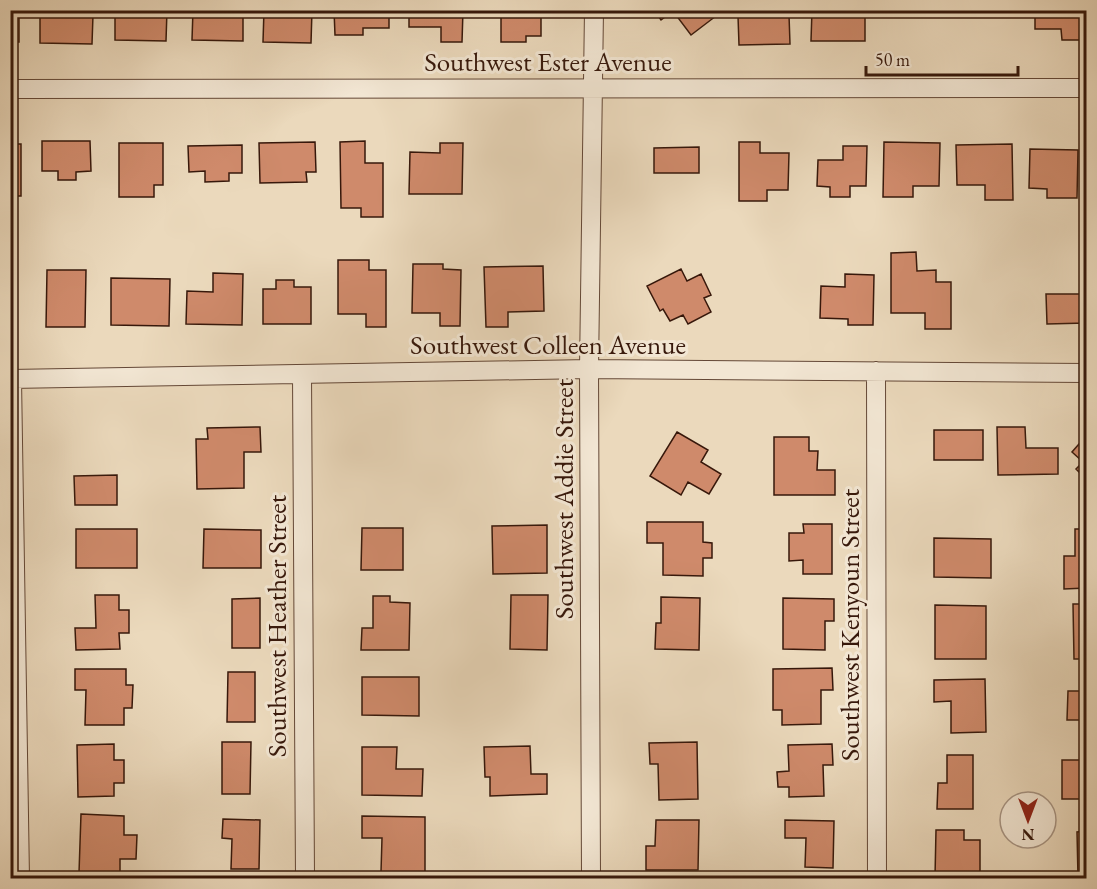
<svg xmlns="http://www.w3.org/2000/svg" width="1097" height="889" font-family="'EB Garamond',serif">
	<style>
		.building { fill: #cf8a6b; stroke: #37180b; stroke-width: 1.5 }
		.lines { fill: none; stroke-linecap: round; stroke-linejoin: round }
		.street-casing { stroke: #644837; stroke-width: 20 }
		.street { stroke: #f2e6d3; stroke-width: 18 }
		.labels { text-anchor: middle; dominant-baseline: central; stroke-width: 6; stroke-linejoin: round; paint-order: stroke }
		.street-label { font-size: 27px; fill: #37180b; stroke: #f2e6d3 }
	</style>
	<rect width="100%" height="100%" fill="#ebd9bc"/>
	<filter id="stains"><feTurbulence type="fractalNoise" baseFrequency=".00333" numOctaves="4"/><feColorMatrix values="0 0 0 0 .2 0 0 0 0 .09 0 0 0 0 .02 0 0 0 .5 -.17"/></filter>
	<radialGradient id="worn" r=".72"><stop offset=".6" stop-color="#630" stop-opacity="0"/><stop offset="1" stop-color="#630" stop-opacity=".3"/></radialGradient>
	<path class="building" d="M10,10H19V42H10Z
		M115,10H167L166,41L115,40Z
		M193,10H243V41L192,40Z
		M264,10H312L311,43L263,42Z
		M334,10H389V28H363V35H335Z
		M409,10H463L462,42H441V27H409Z
		M501,10H541V36H526V42H501Z
		M654,10H711L716,16L691,35L673,11L661,20Z
		M812,10H865V41H811Z
		M1035,10H1082L1083,40H1062L1061,29H1035Z
		M40,15H93L92,44L40,43Z
		M789,15L790,44L739,45L738,16Z
		M42,141H90L91,171L76,172V180H58V171H42Z
		M365,141V163H383V217H361V208H341L340,142Z
		M315,142L316,172H306L307,182L260,183L259,143Z
		M739,142H760V153H789L788,190H767V201H739Z
		M884,142L940,143L939,186H913V197H883Z
		M119,143H163V185H154V197H119Z
		M440,143H463L462,194H409L410,152L440,153Z
		M10,144H21V196H10Z
		M1012,144L1013,200H985V185H957L956,145Z
		M242,145V173H229V181L205,182V171L189,172L188,146Z
		M843,146H867L866,186H850V197H830V187L817,186L818,160H843Z
		M699,147V173H654V148Z
		M1030,149L1078,150L1077,198H1047V189L1029,188Z
		M916,252L917,271L936,270V282H951V329H925V313H891V253Z
		M338,260H369V270H386V327H366V314H338Z
		M413,264H443V269L461,270L460,326H440V313H412Z
		M543,266L544,311L508,312V327H486L484,267Z
		M681,269L687,281L701,274L711,295L704,298L711,312L688,324L683,315L670,321L663,309L660,311L647,286Z
		M47,270H86L85,327H46Z
		M213,273L243,274L242,325L186,324L187,291L213,292Z
		M845,274L874,275L873,325H848V319L820,318L821,286L845,287Z
		M111,278L170,279L169,326L111,325Z
		M276,280H294V287H311V324H263V289H276Z
		M10,282H17L16,323H10Z
		M1046,294H1086V323L1047,324Z
		M260,427L261,452H244V488L197,489L196,439H208L207,428Z
		M997,427H1025L1026,448H1058V474L998,475Z
		M934,430H983V460H934Z
		M677,432L708,450L701,462L721,474L709,494L688,482L681,495L650,476Z
		M1086,436V479L1076,469L1083,462L1072,452Z
		M774,437H809V451H818L817,470H835V495H774Z
		M117,475V505H75L74,476Z
		M647,522H703V542L712,543V558H703V576L663,575V543H647Z
		M803,524H832V574H803V560L789,561V533H804Z
		M547,525V573L493,574L492,526Z
		M362,528H403V570H361Z
		M76,529H137V568H76Z
		M204,529L261,530V568H203Z
		M1075,529H1086V588L1064,589V556H1075Z
		M934,538L991,539V578L934,577Z
		M95,595H119V610H129V633H119L120,649L76,650L75,628H96Z
		M511,595H548L547,650L510,649Z
		M373,596H390V602L410,603L409,650H361L362,628H373Z
		M661,597L700,598L699,650L655,649L656,623H661Z
		M260,598V648H232V599Z
		M783,598L834,599V621H825V650L783,649Z
		M1073,604H1086V659H1074Z
		M935,605L986,606V659H935Z
		M832,668L833,690H821V724L782,725V710H773V669Z
		M75,669H126V685H133L132,708H124V725H85L86,690H75Z
		M228,672H255V722H227Z
		M362,677H419V716L362,715Z
		M985,679L986,732L951,733V701L934,702V680Z
		M1085,681H1086V729H1084V720H1067L1068,691H1085Z
		M222,742H251L250,794H222Z
		M697,742L698,799L659,800L658,764H650L649,743Z
		M114,744V760H124V783H114V796L78,797L77,745Z
		M832,744L833,765H823L824,796L789,797V787H778L777,772L789,771L788,745Z
		M530,746L531,774H547V794L490,796V777H485L484,747Z
		M362,747H397L396,769H423L422,796L362,795Z
		M947,755H973V809H937L938,783H947Z
		M1062,760H1086V799H1062Z
		M81,814L124,816V835H137L136,859H120V874L79,873Z
		M362,816L425,817V873L381,872L382,838H362Z
		M223,819L260,820L259,869H231L232,839L222,838Z
		M656,820H699L698,870H646V846H655Z
		M785,820L834,821L833,868L805,867L806,838H785Z
		M936,830H964V840H980V878L935,877Z
		M1086,831V877H1078L1077,832Z"/>
	<g class="lines">
		<defs>
			<path id="street" d="M10,89L1086,88
				M876,371L877,878
				M302,374L305,878
				M10,379L589,369L1086,373
				M12,379L20,878
				M591,878L589,369L594,10"/>
		</defs>
		<use href="#street" class="street-casing"/>
		<use href="#street" class="street"/>
	</g>
	<g class="labels">
		<g class="street-label">
			<text x="548" y="61">Southwest Ester Avenue</text>
			<text x="548" y="344">Southwest Colleen Avenue</text>
			<text transform="translate(563 499) rotate(-90)">Southwest Addie Street</text>
			<text transform="translate(849 625) rotate(-90)">Southwest Kenyoun Street</text>
			<text transform="translate(276 626) rotate(-90)">Southwest Heather Street</text>
		</g>
	</g>
	<rect width="1097" height="889" fill="none" stroke="#ebd9bc" stroke-width="36"/>
	<rect x="12" y="12" width="1073" height="865" fill="none" stroke="#37180b" stroke-width="3"/>
	<rect x="18" y="18" width="1061" height="853" fill="none" stroke="#37180b" stroke-width="1.5"/>
	<g transform="translate(1028 820) rotate(180)"><circle r="28" fill="#f2e6d3" stroke="#a79483" stroke-width="1.5"/>
	<path d="M0-4.5L10 22L0 15L-10 22Z" fill="#8f2418"/>
	<text y="-9" font-size="16" font-weight="bold" text-anchor="middle" fill="#37180b">N</text>
	</g>
	<path d="M866 66v9h152v-9" fill="none" stroke="#37180b" stroke-width="3"/>
	<text x="875" y="66" font-size="18" fill="#37180b" stroke="#f2e6d3" stroke-width="4.5" paint-order="stroke">50 m</text>
	<rect width="100%" height="100%" filter="url(#stains)"/>
	<rect width="100%" height="100%" fill="url(#worn)"/>
</svg>
